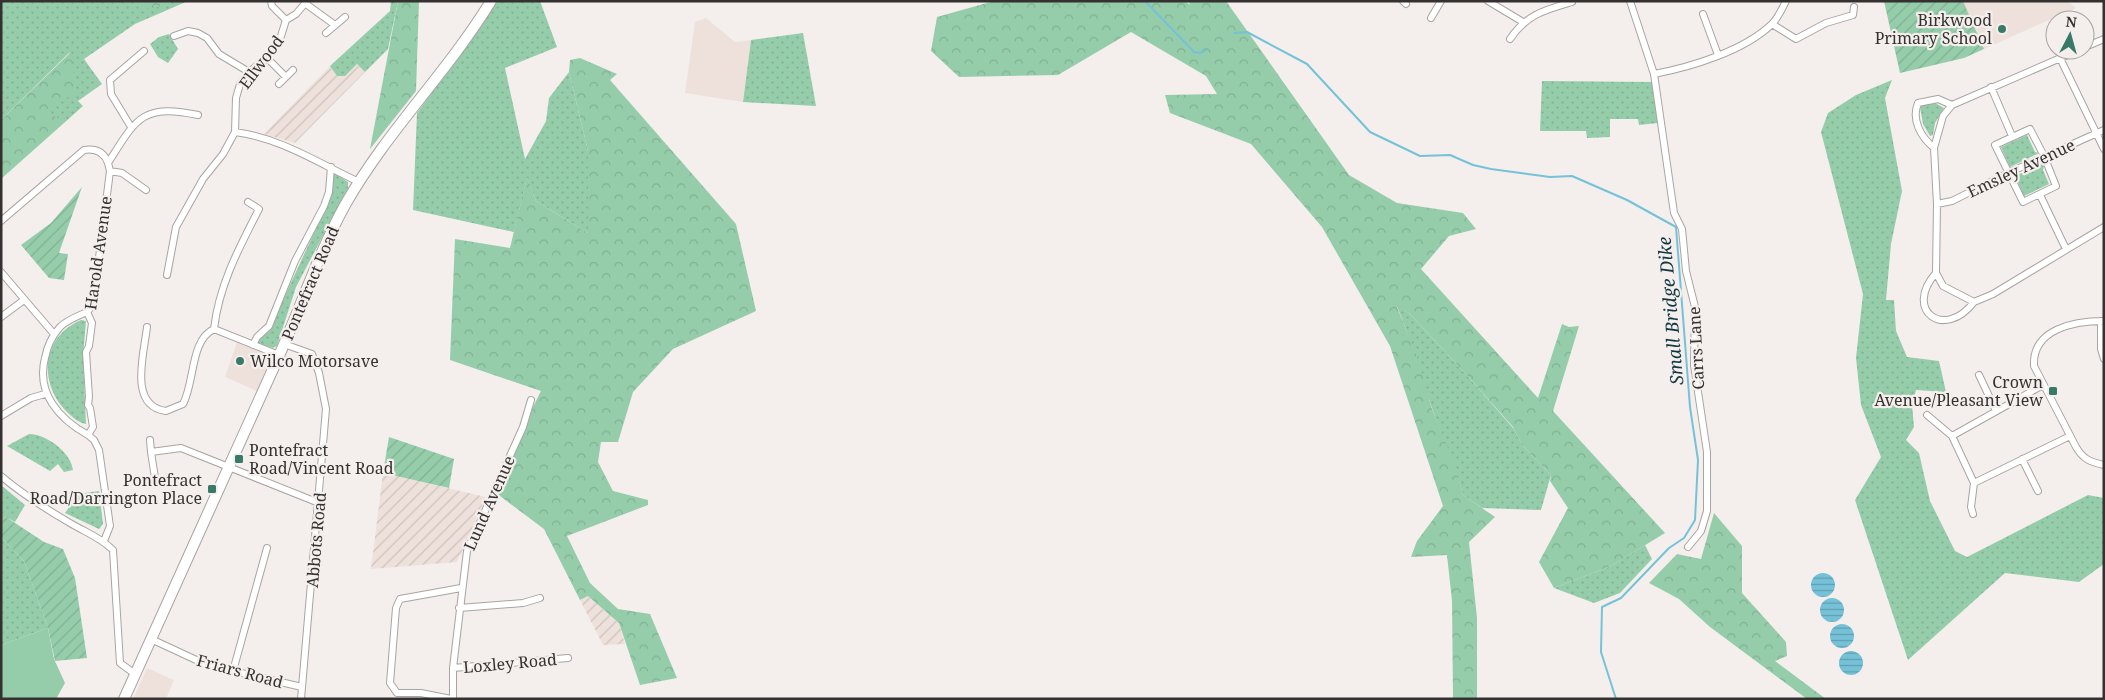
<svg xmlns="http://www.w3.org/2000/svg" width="2105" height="700" font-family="'Noto Serif',serif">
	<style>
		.built { fill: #eee1db }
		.industrial { fill: url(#industrial-furrows) }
		.grass { fill: url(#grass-dots) }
		.forest { fill: url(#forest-crowns) }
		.park { fill: #95cdaa }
		.garden { fill: url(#garden-furrows) }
		.water { fill: url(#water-rules) }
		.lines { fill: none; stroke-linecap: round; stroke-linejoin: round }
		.stream { stroke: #75c2d8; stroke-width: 2 }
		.minor-casing { stroke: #a9a4a2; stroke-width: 8 }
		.trunk-casing { stroke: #a9a4a2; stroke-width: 12 }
		.minor { stroke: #fff; stroke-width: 6 }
		.trunk { stroke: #fff; stroke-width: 10 }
		.poi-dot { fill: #397967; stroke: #f4efec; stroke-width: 2 }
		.labels { text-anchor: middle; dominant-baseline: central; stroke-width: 4.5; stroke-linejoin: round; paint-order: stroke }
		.poi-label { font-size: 16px; fill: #343130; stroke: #f4efec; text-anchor: end }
		.street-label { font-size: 16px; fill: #343130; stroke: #f4efec }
		.water-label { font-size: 18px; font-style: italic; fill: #123741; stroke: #f4efec }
	</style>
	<defs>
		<pattern id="industrial-furrows" width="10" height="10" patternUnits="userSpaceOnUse" patternTransform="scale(1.25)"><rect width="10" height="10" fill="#eee1db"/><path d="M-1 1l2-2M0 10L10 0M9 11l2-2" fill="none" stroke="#cdc2bc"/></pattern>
		<pattern id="grass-dots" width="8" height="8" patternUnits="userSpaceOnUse" patternTransform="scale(1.25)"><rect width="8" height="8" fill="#95cdaa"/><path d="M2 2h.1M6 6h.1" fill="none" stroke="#81b093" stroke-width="1.8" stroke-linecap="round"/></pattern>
		<pattern id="forest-crowns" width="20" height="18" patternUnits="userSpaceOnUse" patternTransform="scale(1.25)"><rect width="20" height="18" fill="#95cdaa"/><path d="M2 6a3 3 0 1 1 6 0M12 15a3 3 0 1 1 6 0" fill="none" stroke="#81b093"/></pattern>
		<pattern id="garden-furrows" width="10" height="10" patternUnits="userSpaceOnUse" patternTransform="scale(1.25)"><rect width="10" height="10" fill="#95cdaa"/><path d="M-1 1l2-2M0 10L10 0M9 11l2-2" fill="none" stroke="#81b093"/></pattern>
		<pattern id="water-rules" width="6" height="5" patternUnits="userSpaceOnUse" patternTransform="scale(1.25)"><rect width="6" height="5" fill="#75c2d8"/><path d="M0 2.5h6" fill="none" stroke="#619eb0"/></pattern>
	</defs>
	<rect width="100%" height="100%" fill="#f4efec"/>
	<path class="built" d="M1963,1H2068L2076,8L1984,49Z
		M706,18L735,42L751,40L743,102L685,93L695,22Z
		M237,342L266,354L269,357V362L257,391L225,377Z
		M147,668L174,680L166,699H133Z"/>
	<path class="industrial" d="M357,64L365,72L295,143L264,134L330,66L337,76H345Z
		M383,473L486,497L457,562L371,569Z
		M588,596L619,623L625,644L603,645L580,600Z"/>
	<path class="grass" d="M1,1H188L135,24L84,59L102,84L78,101L83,106L64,123L46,110L70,52L1,120Z
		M391,1H398L388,49L365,72L357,64L345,76H337L330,66L390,11Z
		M498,1H540L557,47L505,68L525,159L546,121L549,98L569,72L588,151V233L536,201L527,178L514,232L413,210L417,113Z
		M803,33L816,106L743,102L751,40Z
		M169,34L178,49L168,63L158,57L150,44L159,37Z
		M1892,80L1885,98L1902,191L1891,244L1886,300H1894L1896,331L1907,357L1939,361L1946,392L1916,390L1912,405L1914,427L1906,440L1919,453L1930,501L1955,551L1967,557L2088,495L2104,498V564L2079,582L2005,573L1908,660L1855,500L1881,457L1861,405L1856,358L1863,294L1821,132L1828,113L1856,95Z
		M1542,81L1653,82L1658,123L1639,125L1638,119H1610V137L1587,138L1586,131H1540Z
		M1935,103L1944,108L1935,123L1933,135L1930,136L1923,124L1920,107L1923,104Z
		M2027,135L2035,152L2039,153L2010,167L2001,147Z
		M2041,164L2044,166L2043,170L2049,184L2024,196L2015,176Z
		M333,175H337L348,182V188L296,287L277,346L273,348L258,343V340L272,324L325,209Z
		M1397,306L1409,313L1465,373L1514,429L1522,445L1551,475L1541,510L1482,508L1463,495C1456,465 1442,438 1432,408C1420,373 1411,341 1397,306Z
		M81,320L86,321L83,357L86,424C78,423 70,415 64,409C38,380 43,336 81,320Z
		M29,434C46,434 71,452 73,470L64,472L58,464L50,471L7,446Z
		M1,485L25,505L15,522L6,517L1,520Z
		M99,491L103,524L99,529L65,513L78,494Z
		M1,537L24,561L48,628L1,645Z
		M1645,545L1652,559L1620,593L1594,603L1554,588L1611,566Z"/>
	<path class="forest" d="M135,1H175L155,8H139Z
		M398,1H419L416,91L370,149Z
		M994,1H1185L1190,5L1188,1H1226L1349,175L1397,203L1463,213L1476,229L1449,236L1421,269L1538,398L1562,324L1569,327L1579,326L1553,411L1665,533L1611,566L1554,588L1539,562L1568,508L1550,481L1551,475L1522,445L1513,427L1465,373L1409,313L1397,307L1417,357L1432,409L1456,468L1463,495L1495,517L1469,542L1477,618V699H1453L1452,601L1447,555L1411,557L1417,541L1443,506L1390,346L1322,227L1251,144L1170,113L1165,95L1217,94L1206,76L1131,32L1058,75L959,77L931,51L937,17Z
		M71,52L75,93L47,110L64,123L1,179V120Z
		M580,58L617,74L610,80L736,224L756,311L673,349L633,392L618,442H601L598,462L613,491L648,500V505L567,536L590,583L618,609L650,614L677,678L640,685L619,623L588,596L580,600L544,529L492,490L541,391L450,360L455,239L510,248L527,177L536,201L588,233V151L569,72L570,60Z
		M1714,513L1742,546V593L1786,642L1787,656L1775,661L1826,699H1807L1710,627L1679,599L1649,583L1677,554L1701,559Z"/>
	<path class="park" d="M48,628L54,659L65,683L56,699H1V645Z"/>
	<path class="garden" d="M1884,1H1963L1984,49L1964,58L1900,73Z
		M82,187L59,253L68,254L64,280L49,278L21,245L51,223Z
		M389,437L454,459L449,488L383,473Z
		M6,517L44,542L63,549L75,578L87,658L55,661L48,628L24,561L1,537V520Z"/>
	<path class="water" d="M1811 585a12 12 0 1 1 24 0a12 12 0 1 1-24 0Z
		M1820 610a12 12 0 1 1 24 0a12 12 0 1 1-24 0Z
		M1830 636a12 12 0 1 1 24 0a12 12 0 1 1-24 0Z
		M1839 663a12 12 0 1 1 24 0a12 12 0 1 1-24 0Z"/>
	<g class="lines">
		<path class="stream" d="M1145,1L1194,52L1200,53L1206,50
			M1234,33L1247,32L1307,64L1370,132L1420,156L1450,155L1473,165L1491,169L1550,177L1572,176L1627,200L1676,227L1690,407L1698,460L1695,520L1684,538L1669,548L1621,598L1602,607L1601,652L1616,699"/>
		<defs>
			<path id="minor" d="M271,1L272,6L286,20
				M1403,1L1406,4
				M1488,1L1523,22
				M1630,1L1654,74L1674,213L1682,229L1686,271L1695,307L1694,365L1707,452V511L1701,531L1688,547
				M306,4L335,25
				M1703,14L1718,55
				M1431,18L1441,1
				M1772,24L1796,39L1826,23L1853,15L1854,7
				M326,33L345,17
				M174,36L188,31L198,33L207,38L219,54L249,72
				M1510,39C1527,14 1545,10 1572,2
				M2085,47L2104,39
				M2079,50L1952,105L1943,116L1934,148L1937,204L1936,273L1943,286L1974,302L1993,294L2104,227
				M267,58L286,77
				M2060,58L2104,149
				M1654,74C1691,67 1744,51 1772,24C1778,18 1782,9 1786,1
				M279,84L293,70
				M1991,87L2012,136
				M131,127L111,94L110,80L144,51
				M2030,129L2044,156L2056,186L2023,202L1995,145Z
				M235,132C281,138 318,163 359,182
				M1934,148C1921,137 1911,120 1918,103L1938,99L1952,105
				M110,171L122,173L146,190
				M2040,195L2066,249
				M1937,204L1952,201L2008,173L2104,130
				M1,221L84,150C96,148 104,152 108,163
				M1,272L54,334
				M1936,273C1903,310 1944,341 1974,302
				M167,275L176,227L203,179L223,154L235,132L236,98L240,84L249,72L267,58L281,36L286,20L296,14L307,1
				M87,312C78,316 67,320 60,327C52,336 47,347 45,358C36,393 59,419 88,435
				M1,317L24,300
				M2101,321V349L2104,359
				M2104,321C2074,321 2032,329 2034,366L2076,447C2083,459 2090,462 2104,465
				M147,327C144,354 128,406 166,411L183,404C195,382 190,340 214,329
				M214,329C219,285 239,248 259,209L248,202
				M214,329L279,355
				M284,344L312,354L319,373L326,409L301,699
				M253,345L257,337L269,326L295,261L324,206L329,192L331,167
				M1979,375L1996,411
				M2043,385L1952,436L1974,483L2070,436
				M1927,415L1952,436
				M1,416L31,398L45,394
				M150,440L151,452
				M2022,459L2038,491
				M1,476C22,494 46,509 70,523C85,532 100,537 113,550L120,663L135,674
				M155,478L151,452L181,448L319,503
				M1973,514L1971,507L1974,483
				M104,541L110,526L99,450L94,440L88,435L93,427L90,408L88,405L89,397L86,352L89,346L92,323L87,312L93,305L110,171L108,163C136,119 142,103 198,115
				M459,608L523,603L540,598
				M151,639L207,665L302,687
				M453,668L568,658
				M233,671L267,548
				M451,699L421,693H397L390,683L396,608L400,599L461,588
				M453,699V668L467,551L523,427L531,400"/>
			<path id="trunk" d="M124,699C175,585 227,472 278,358C301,307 318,254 345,205C387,131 447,73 491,1"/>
		</defs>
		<use href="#minor" class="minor-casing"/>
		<use href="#trunk" class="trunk-casing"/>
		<use href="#minor" class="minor"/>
		<use href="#trunk" class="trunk"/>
	</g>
	<g class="poi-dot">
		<circle cx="2002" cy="29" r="5"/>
		<circle cx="240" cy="361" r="5"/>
		<rect x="2048" y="386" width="10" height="10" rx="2.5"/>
		<rect x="234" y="454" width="10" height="10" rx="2.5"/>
		<rect x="207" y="484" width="10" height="10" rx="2.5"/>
	</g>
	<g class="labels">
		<g class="poi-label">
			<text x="1992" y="20">Birkwood<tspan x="1992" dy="18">Primary School</tspan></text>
			<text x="250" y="361" text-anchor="start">Wilco Motorsave</text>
			<text x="2043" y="382">Crown<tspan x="2043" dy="18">Avenue/Pleasant View</tspan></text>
			<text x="249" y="450" text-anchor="start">Pontefract<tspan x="249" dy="18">Road/Vincent Road</tspan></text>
			<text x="202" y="480">Pontefract<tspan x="202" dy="18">Road/Darrington Place</tspan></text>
		</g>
		<g class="street-label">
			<text transform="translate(261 62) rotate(-53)">Ellwood</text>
			<text transform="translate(2021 168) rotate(-25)">Emsley Avenue</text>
			<text transform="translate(98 253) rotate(-82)">Harold Avenue</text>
			<text transform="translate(310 283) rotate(-67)">Pontefract Road</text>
			<text transform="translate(1696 348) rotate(-93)">Carrs Lane</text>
			<text transform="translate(489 503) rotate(-66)">Lund Avenue</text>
			<text transform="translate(316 540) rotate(-85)">Abbots Road</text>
			<text transform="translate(510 663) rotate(-5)">Loxley Road</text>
			<text transform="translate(240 671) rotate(15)">Friars Road</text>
		</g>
		<g class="water-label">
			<text transform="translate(1670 311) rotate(-95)">Small Bridge Dike</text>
		</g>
	</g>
	<rect width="2105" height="700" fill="none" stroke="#343130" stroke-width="5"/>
	<g transform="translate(2070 35) rotate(6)"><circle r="24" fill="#f4efec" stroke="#a7a3a1"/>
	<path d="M0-4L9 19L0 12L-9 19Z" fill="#397967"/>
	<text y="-8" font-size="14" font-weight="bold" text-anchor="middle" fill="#343130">N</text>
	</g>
</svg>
